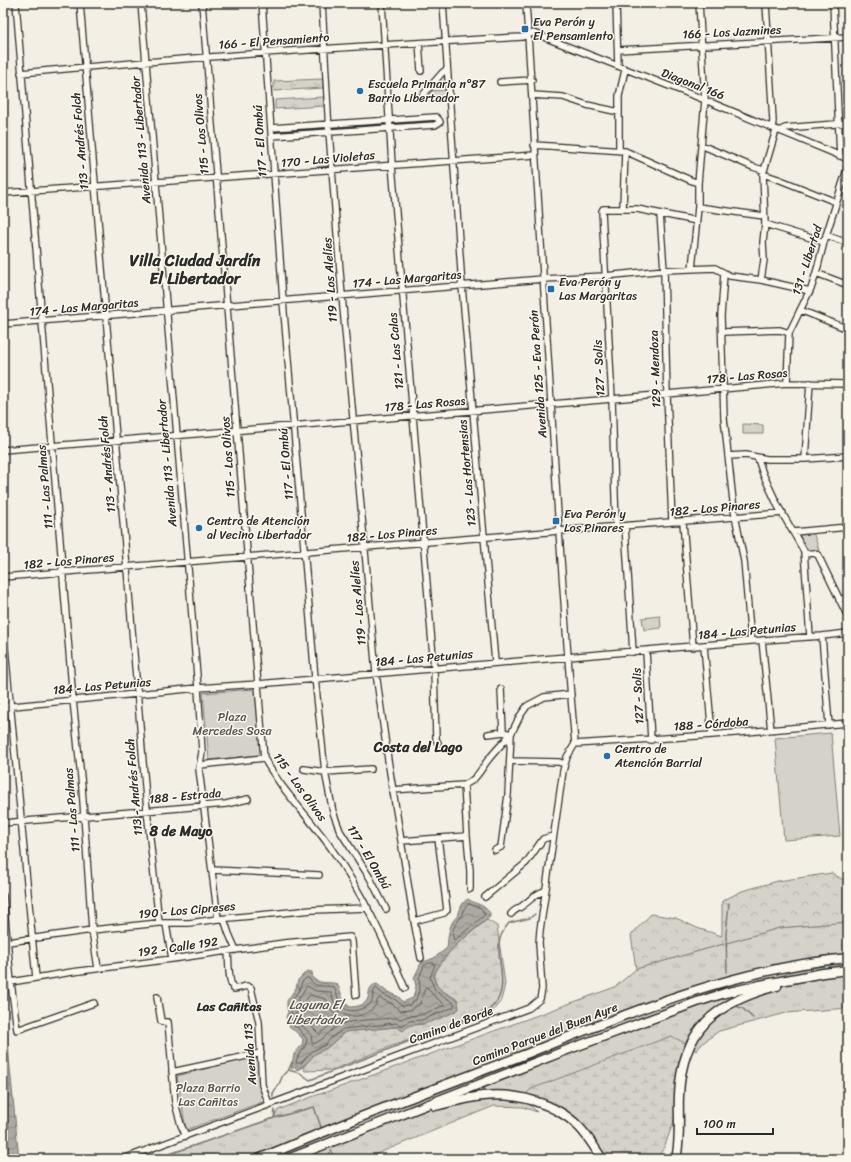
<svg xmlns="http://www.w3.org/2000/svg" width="851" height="1162" font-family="Sriracha,sans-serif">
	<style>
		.grass { fill: url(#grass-tufts); stroke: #807e7a }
		.forest { fill: url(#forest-crowns); stroke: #807e7a }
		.wetland { fill: url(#wetland-marsh); stroke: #807e7a }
		.park { fill: #d5d2c9; stroke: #807e7a }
		.water { fill: url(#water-waves); stroke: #787772 }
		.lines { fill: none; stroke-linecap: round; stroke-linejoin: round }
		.shore { stroke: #5f5d5b; stroke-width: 1 }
		.stream { stroke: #787772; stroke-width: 1.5 }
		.minor-casing { stroke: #2b2b2b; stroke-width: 8 }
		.highway-casing { stroke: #2b2b2b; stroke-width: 11 }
		.minor { stroke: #fbf7ec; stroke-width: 5.5 }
		.highway { stroke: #fbf7ec; stroke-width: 8 }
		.poi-dot { fill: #1f6fb2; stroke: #fbf7ec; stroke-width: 1.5 }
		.labels { text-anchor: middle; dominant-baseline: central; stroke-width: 3; stroke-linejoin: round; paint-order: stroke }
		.poi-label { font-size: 12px; fill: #2b2b2b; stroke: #fbf7ec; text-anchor: start }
		.street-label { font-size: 12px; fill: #2b2b2b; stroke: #fbf7ec }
		.park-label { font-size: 12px; fill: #565552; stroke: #fbf7ec }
		.water-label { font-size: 13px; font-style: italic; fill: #585755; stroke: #fbf7ec }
		.neighbourhood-label { font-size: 13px; font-weight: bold; fill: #2b2b2b; stroke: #fbf7ec }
		.quarter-label { font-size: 14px; font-weight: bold; fill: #2b2b2b; stroke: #fbf7ec }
		.district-label { font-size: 16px; font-weight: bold; fill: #2b2b2b; stroke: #fbf7ec }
	</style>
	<defs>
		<pattern id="grass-tufts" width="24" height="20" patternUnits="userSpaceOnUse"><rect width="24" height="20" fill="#d5d2c9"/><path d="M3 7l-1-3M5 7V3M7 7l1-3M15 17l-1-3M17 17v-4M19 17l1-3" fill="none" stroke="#b7b4ad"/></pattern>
		<pattern id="forest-crowns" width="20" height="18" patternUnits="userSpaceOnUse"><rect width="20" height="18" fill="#d5d2c9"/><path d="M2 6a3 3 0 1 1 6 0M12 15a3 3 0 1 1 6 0" fill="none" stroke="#b7b4ad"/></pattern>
		<pattern id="wetland-marsh" width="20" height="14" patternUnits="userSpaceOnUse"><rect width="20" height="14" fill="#d5d2c9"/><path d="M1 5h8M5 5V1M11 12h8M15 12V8" fill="none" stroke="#b7b4ad"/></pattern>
		<pattern id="water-waves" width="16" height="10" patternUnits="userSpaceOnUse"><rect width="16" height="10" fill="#aca9a2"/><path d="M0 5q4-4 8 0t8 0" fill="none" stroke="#8c8a84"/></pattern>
	</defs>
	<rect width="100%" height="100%" fill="#f3efe4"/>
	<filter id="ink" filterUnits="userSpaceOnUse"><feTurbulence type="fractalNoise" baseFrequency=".025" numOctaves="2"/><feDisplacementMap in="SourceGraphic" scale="8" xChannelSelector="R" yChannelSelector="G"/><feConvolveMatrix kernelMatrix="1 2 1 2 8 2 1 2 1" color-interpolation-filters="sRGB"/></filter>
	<g filter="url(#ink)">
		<path class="grass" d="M323,79V88L274,91V81Z
			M324,97V106L275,109V100Z
			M848,922V1008L786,1013L719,1031L704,1042L696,1051L689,1045L523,1098L537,1112L523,1107L494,1106L364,1159H155L274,1118L278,1110L314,1096L329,1091L615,987L636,969L779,928Z"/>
		<path class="forest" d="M832,873L848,883V922L779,928L636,969L631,935L651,914L676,918L697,928L722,936V901L742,891L778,881Z"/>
		<path class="wetland" d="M487,920L497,926L505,984L501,1001L491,1013L389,1047L332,1070L305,1071L303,1067L315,1054L327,1048L345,1032L423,1024L452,1013L458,1000L438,988L434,978L436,971L453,947Z
			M671,1036L689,1045L679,1107L664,1148L656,1159H602L575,1122L522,1098L531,1089Z"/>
		<path class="park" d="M446,90L447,100L428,101L427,91Z
			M743,424L763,425V434H743Z
			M798,532H813L819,550L806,553V548Z
			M660,616L661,628L644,630L642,618Z
			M255,689L261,755L209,760L203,693Z
			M831,733L840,836L784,840L775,738Z
			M259,1055L262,1092L265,1101L186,1130L177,1076Z"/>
		<path class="water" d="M468,899C478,906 481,902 490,913V917C477,927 433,961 434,978C435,989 449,995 458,1000L459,1009C449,1015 435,1021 423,1024C412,1026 412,1022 403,1031L396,1027L345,1032L327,1048L315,1054L303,1067L297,1070L295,1067L291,1069L294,1054L302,1045L303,1039L295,1031L290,1028L286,1017L288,1012L287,1007V1001L296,988L298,980L307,971L312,972L313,979C324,985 328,981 337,984C342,992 341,1001 350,1007C379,1006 361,987 377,984L386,991L399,997L403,1002L413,998L416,986L414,978L421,963L434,958L447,948C448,940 448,931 452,923C453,920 456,918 458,915C461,908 461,903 468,899Z
			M3,997L19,1159L9,1158L3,1076Z"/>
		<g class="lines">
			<path class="shore" d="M469,904L481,908L485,915L456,939L454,940C450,930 455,926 460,918C464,913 462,908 469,904Z
				M429,963H433L435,964L430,978L435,990L454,1003V1007L422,1020L409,1021L402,1026L396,1023L343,1029L332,1037L325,1045L312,1051L301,1063H296C297,1052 306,1051 307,1039L298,1028L294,1026L291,1017V1002L299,990L302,982L306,978H309C314,989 325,985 334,987C340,1001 340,1016 361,1009C365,1008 369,1006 371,1003C374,998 372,992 376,988L384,995L396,1000L402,1006L409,1005L416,1000L420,987L419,978L424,966Z
				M307,986L316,991L331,992C333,998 334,1005 338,1010C347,1020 367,1017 375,1006C377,1003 377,1000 379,998L393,1004L400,1011L411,1010L420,1004L425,988L426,987L428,988L432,994L445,1005L421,1015L408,1016L401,1019L395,1018C382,1019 352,1020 341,1024C330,1029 325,1040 313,1044L312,1043L311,1034L298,1022L296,1017V1004Z
				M310,995L326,999L332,1011L337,1018V1020L319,1034L302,1017V1006Z
				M3,1043L8,1092L7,1093H3"/>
			<path class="stream" d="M727,972L726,934L729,903
				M736,1005L738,1007L742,1008L753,1018
				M289,1069L292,1062
				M273,1097V1093L279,1084L283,1075L288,1070L300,1073L310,1080L489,1010C492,1007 495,1004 497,1001C507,984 498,963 499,945C499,937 504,929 509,923L530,918L535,914
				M274,1118L275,1110
				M331,1150L335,1159
				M155,1159L274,1118L314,1107L321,1127"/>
			<defs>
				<path id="minor" d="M16,3L73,700L82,787L92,930L98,968
					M80,3L147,810L159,923
					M141,3L198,688L202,752L199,769L218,919
					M202,3L264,758C269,768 276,777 282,786C298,807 316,827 331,848C362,892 384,940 405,988
					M262,3L283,301L315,678L325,772L333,812L340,831L370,878L386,909
					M322,3L329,132L342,296L376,673L388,760L414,921L421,958
					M382,3L392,165L434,668L436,739L438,743
					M443,3L462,286L495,662
					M526,3L559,531L570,685L575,744
					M616,3L618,66
					M766,3L773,121L772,128
					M833,3L840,156
					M419,43L421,71
					M618,50L848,37
					M21,73C188,57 355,46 522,37L533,33L536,34L705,100L848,159
					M500,82L532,80
					M532,95L563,97L587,105L619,112
					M422,96L442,73L446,70
					M271,128L436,117L439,120L440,122L435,125L271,136
					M779,131L785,128L848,123
					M534,145L625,151L690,180L698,183
					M701,145L753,167L763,170
					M619,151V96L625,70
					M763,174L778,179L836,202
					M3,193L535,155
					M698,207L764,216
					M623,208L625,151
					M660,214L664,270L667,394L672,522
					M765,224L824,242
					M826,235L848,243
					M692,269L698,207V183L705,100L699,3
					M816,273L848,285
					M724,274L721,316L724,418L734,510L744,561L751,641
					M761,280L764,260L763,242L765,224L763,174L776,130
					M800,310L848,329
					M3,324L543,279L605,276L664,270L715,268L730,276L761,280L810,291
					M722,332L780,330L789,333
					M787,383L789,333L812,286L818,266L824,242L848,166
					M3,450L612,399L787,383L848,384
					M728,456L746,455L767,459H805L848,456
					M758,459L763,474L778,506L804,551L810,637
					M805,459L810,383
					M683,522L693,647
					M625,526L633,652
					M616,527L612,399L602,211L603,209H637L697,221
					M794,532L848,527
					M804,554L814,553L818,555L848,617
					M3,577L559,531L783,513
					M839,600L848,597
					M3,627L36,978
					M822,636L829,725
					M762,640L771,731
					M704,646L712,735
					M646,651L651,740
					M501,689L503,732L511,734
					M3,707L198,688L258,684L751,641L822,636L848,633
					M488,734L503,732
					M575,744L712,735L848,723
					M510,761L559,762L564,764
					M200,765L264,758
					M304,769L325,772L371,769
					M464,785L467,836L470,871V889
					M392,790L464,785C477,780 480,770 488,760C495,751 503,743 511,734
					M3,823L226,804L248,799
					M401,841L467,836
					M495,850L501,847L508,795L511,734L520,716L527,706L544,697L571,694
					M212,870L319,875
					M3,896L11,982L17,1030L94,1003
					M485,897L526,863L543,839L553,836
					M511,914C515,909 518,909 522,906C531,900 533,895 544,891
					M224,919L229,934L236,950
					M414,921L444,913L447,910L438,838
					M166,924L172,959
					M8,942L92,930L159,923H189L218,919L312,910L368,908
					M228,951C229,960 228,984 234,989L247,986L251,988L259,1022L262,1085L269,1104
					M11,982L72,972L172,959L284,943L350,937L352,941L356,995
					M157,997L161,1021L162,1022H168L175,1103L181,1125L186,1136
					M172,1072L261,1053
					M123,1159L529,1008L540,999L542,989L539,943L540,930L563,771L567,757L575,744"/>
				<path id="highway" d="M435,1106C451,1102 467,1098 483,1096C515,1092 556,1103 579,1127C588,1136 595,1148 602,1159
					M258,1159C302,1141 345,1123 389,1106C433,1089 477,1073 521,1056C628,1013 732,969 848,958
					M288,1159L567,1050L697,1002L725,993L760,985L823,973L848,970
					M676,1159C681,1138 678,1116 679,1095C682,1029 716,1002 777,986"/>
			</defs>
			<use href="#minor" class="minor-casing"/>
			<use href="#highway" class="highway-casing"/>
			<use href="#minor" class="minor"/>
			<use href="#highway" class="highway"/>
		</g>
	</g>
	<g class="poi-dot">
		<rect x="521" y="25" width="8" height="8" rx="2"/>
		<circle cx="360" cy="91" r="4"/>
		<rect x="547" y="285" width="8" height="8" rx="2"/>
		<rect x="552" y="517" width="8" height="8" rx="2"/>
		<circle cx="199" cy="528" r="4"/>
		<circle cx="607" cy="756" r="4"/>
	</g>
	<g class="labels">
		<g class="poi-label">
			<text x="533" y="22">Eva Perón y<tspan x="533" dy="14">El Pensamiento</tspan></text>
			<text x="368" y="84">Escuela Primaria n°87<tspan x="368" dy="14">Barrio Libertador</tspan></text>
			<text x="559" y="282">Eva Perón y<tspan x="559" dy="14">Las Margaritas</tspan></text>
			<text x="564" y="514">Eva Perón y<tspan x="564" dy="14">Los Pinares</tspan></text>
			<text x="207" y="521">Centro de Atención<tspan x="207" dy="14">al Vecino Libertador</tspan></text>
			<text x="615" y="749">Centro de<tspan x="615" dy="14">Atención Barrial</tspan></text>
		</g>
		<g class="street-label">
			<text transform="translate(732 32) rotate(-3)">166 - Los Jazmines</text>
			<text transform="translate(274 41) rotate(-4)">166 - El Pensamiento</text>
			<text transform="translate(693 84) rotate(21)">Diagonal 166</text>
			<text transform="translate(201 134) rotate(-95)">115 - Los Olivos</text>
			<text transform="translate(141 140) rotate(-95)">Avenida 113 - Libertador</text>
			<text transform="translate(80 141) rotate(-95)">113 - Andrés Folch</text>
			<text transform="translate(260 141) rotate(-94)">117 - El Ombú</text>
			<text transform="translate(328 159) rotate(-5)">170 - Las Violetas</text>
			<text transform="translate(807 260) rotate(-72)">131 - Libertad</text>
			<text transform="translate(407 279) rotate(-5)">174 - Las Margaritas</text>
			<text transform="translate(330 280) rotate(-94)">119 - Los Alelíes</text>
			<text transform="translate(84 307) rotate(-5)">174 - Las Margaritas</text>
			<text transform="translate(396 351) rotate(-95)">121 - Las Calas</text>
			<text transform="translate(599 368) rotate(-93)">127 - Solis</text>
			<text transform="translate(655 369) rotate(-92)">129 - Mendoza</text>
			<text transform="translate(538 374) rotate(-94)">Avenida 125 - Eva Perón</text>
			<text transform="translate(747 376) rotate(-5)">178 - Las Rosas</text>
			<text transform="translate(425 404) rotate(-5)">178 - Las Rosas</text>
			<text transform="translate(228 457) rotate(-94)">115 - Los Olivos</text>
			<text transform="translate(167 463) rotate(-95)">Avenida 113 - Libertador</text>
			<text transform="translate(107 464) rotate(-95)">113 - Andrés Folch</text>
			<text transform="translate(286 464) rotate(-95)">117 - El Ombú</text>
			<text transform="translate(467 473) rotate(-95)">123 - Las Hortensias</text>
			<text transform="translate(45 487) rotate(-95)">111 - Las Palmas</text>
			<text transform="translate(715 508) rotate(-5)">182 - Los Pinares</text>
			<text transform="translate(392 534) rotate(-5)">182 - Los Pinares</text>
			<text transform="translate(69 561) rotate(-5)">182 - Los Pinares</text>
			<text transform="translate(358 603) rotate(-95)">119 - Los Alelíes</text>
			<text transform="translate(747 631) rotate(-5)">184 - Las Petunias</text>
			<text transform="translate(424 658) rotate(-5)">184 - Las Petunias</text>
			<text transform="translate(102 686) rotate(-5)">184 - Las Petunias</text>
			<text transform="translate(638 696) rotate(-93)">127 - Solis</text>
			<text transform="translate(711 724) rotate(-4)">188 - Córdoba</text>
			<text transform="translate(134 787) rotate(-95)">113 - Andrés Folch</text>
			<text transform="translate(300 787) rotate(54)">115 - Los Olivos</text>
			<text transform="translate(185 796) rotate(-5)">188 - Estrada</text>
			<text transform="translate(72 810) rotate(-95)">111 - Las Palmas</text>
			<text transform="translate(369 857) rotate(59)">117 - El Ombú</text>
			<text transform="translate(187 910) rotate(-5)">190 - Los Cipreses</text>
			<text transform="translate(178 947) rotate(-8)">192 - Calle 192</text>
			<text transform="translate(451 1025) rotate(-20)">Camino de Borde</text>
			<text transform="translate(545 1034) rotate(-21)">Camino Parque del Buen Ayre</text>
			<text transform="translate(250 1054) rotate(-94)">Avenida 113</text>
		</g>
		<g class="park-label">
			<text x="232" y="717">Plaza<tspan x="232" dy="14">Mercedes Sosa</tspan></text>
			<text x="208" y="1088">Plaza Barrio<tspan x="208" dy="14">Las Cañitas</tspan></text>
		</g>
		<g class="water-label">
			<text x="316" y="1004">Laguna El<tspan x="316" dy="15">Libertador</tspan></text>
		</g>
		<g class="neighbourhood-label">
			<text x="229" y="1006">Las Cañitas</text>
		</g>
		<g class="quarter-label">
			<text x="418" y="747">Costa del Lago</text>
			<text x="181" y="831">8 de Mayo</text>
		</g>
		<g class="district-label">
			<text x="195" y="260">Villa Ciudad Jardín<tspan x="195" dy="18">El Libertador</tspan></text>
		</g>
	</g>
	<rect width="851" height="1162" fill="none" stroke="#fbf7ec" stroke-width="16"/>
	<rect x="8" y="8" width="835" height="1146" fill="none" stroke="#2b2b2b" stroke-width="1.5" filter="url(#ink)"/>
	<path d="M697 1128v6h76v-6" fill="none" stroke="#2b2b2b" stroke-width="2"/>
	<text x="703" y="1128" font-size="12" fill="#2b2b2b" stroke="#fbf7ec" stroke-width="3" paint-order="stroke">100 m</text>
</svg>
